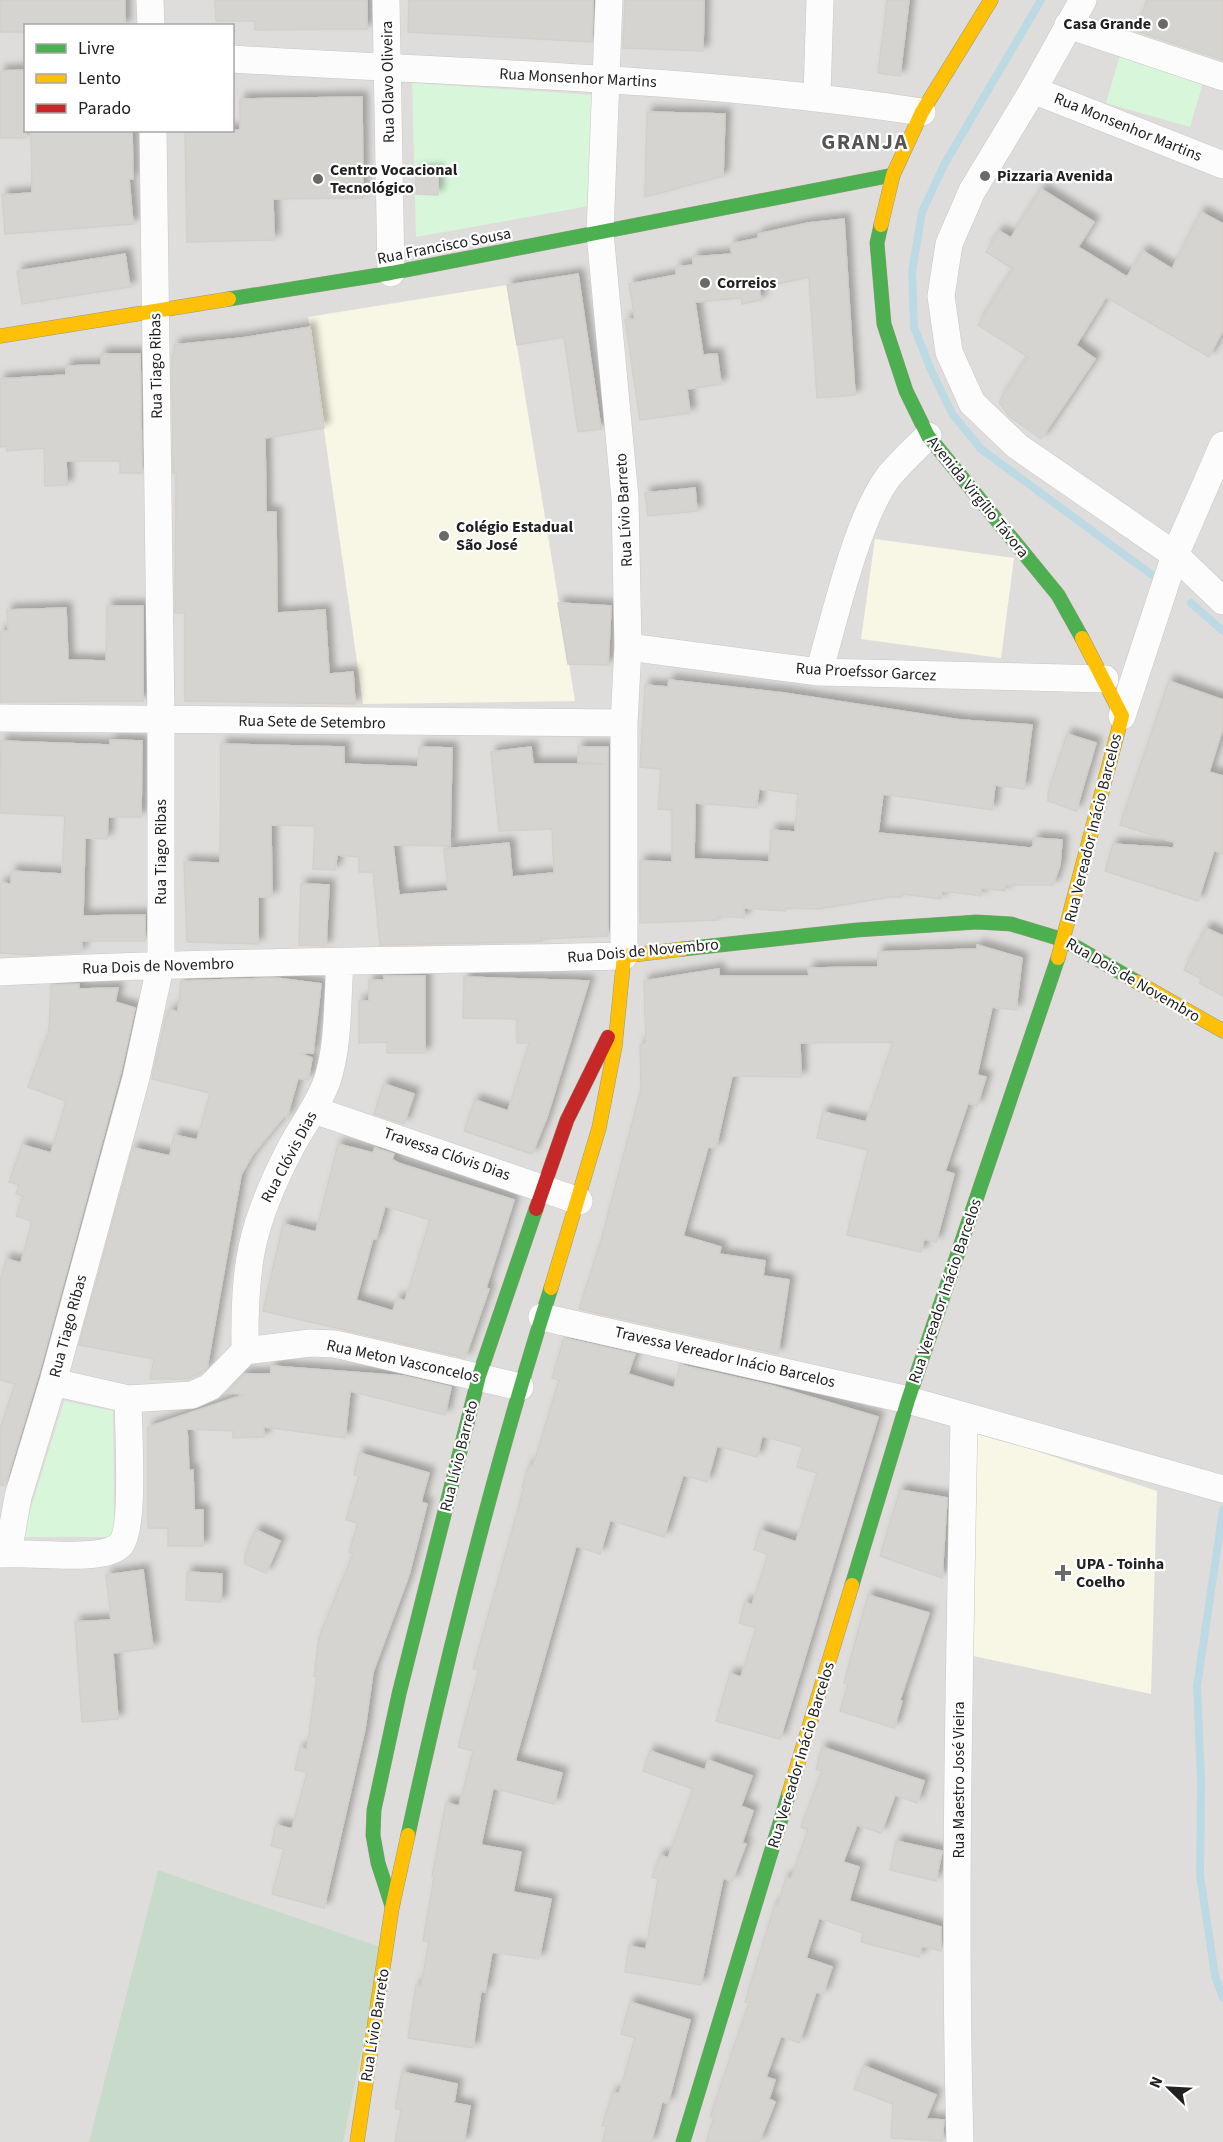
<svg xmlns="http://www.w3.org/2000/svg" width="1223" height="2142" font-family="'Source Sans 3',sans-serif">
	<style>
		.residential { fill: #dfdddb; fill-rule: evenodd }
		.education { fill: #f8f7e6 }
		.cemetery { fill: #c8dbca }
		.park { fill: #d8f6d9 }
		.lines { fill: none; stroke-linecap: round; stroke-linejoin: round }
		.stream { stroke: #bddae4; stroke-width: 8 }
		.building { fill: #d6d4d1; stroke: #d3d0cb; stroke-width: 1.5; fill-rule: evenodd; filter: url(#shadow) }
		.street-casing { stroke: #c8c8c6; stroke-width: 28 }
		.fast-casing { stroke: #989a80; stroke-width: 15 }
		.slow-casing { stroke: #989a80; stroke-width: 15 }
		.jam-casing { stroke: #989a80; stroke-width: 15 }
		.street { stroke: #fdfcfc; stroke-width: 27 }
		.fast { stroke: #4caf50; stroke-width: 14 }
		.slow { stroke: #ffc107; stroke-width: 14 }
		.jam { stroke: #c62828; stroke-width: 14 }
		.poi-dot { fill: #696967; stroke: #fff; stroke-width: 2 }
		.labels { text-anchor: middle; dominant-baseline: central; stroke-width: 4.5; stroke-linejoin: round; paint-order: stroke }
		.poi-label { font-size: 16px; font-weight: bold; fill: #212121; stroke: #fff; text-anchor: start }
		.street-label { font-size: 16px; fill: #212121; stroke: #fff }
		.district-label { font-size: 22px; font-weight: bold; letter-spacing: 1.5px; fill: #545454; stroke: #fff }
	</style>
	<defs>
		<filter id="shadow"><feDropShadow dx="5.5" dy="-5.5" stdDeviation="3" flood-color="#0004"/></filter>
	</defs>
	<rect width="100%" height="100%" fill="#f0eeea"/>
	<path class="residential" d="M0,0H1223V2142H0ZM26,26H232V130H26Z"/>
	<path class="education" d="M507,285L575,701L363,704L308,317Z
		M875,539L1014,558L1001,658L861,639Z
		M973,1430L1157,1491L1151,1694L969,1655Z"/>
	<path class="cemetery" d="M158,1870L383,1948L343,2142H89Z"/>
	<path class="park" d="M1120,55L1204,79L1190,127L1106,103Z
		M412,83L593,95L589,206L416,237Z
		M64,1401L113,1411L114,1537H22Z"/>
	<g class="lines">
		<path class="stream" d="M1041,0L945,163L922,212L912,272L914,327L931,370L953,415L981,449L1152,575
			M1191,603L1223,631
			M1223,1510L1197,1686L1201,1782L1200,1875L1215,1976L1223,1998"/>
	</g>
	<path class="building" d="M0,0H125V26H26V32H0Z
		M215,0H367V29L255,30V21H216Z
		M409,0H593L592,42L408,32Z
		M625,0H704L703,51L623,48Z
		M887,0H909L900,76L878,73Z
		M1147,0H1223V60L1136,31Z
		M26,70V138H0V71Z
		M362,97L363,198L273,199L274,240L187,242L185,130H240V99Z
		M647,112L725,114L723,176L645,197Z
		M31,130H132L133,179H129L133,224L5,234L2,195L32,193Z
		M438,170V195L416,194L415,171Z
		M1041,189L1094,222L1078,247L1127,277L1143,251L1172,269L1201,212L1223,224V330L1209,357L1106,297L1076,345L1095,359L1041,439L1009,416L999,402L1028,357L978,325L1013,269L986,252L999,231L1011,238Z
		M844,219L855,395L817,398L809,277L759,288L761,300L742,304L741,298L695,302L703,355L717,354L721,384L687,389L690,413L640,420L625,320L635,319L629,284L676,275V267L693,265V257L732,254L730,244L759,238L758,234L808,223Z
		M125,254L130,287L22,304L17,271Z
		M578,274L601,429L578,432L564,337L517,345L507,285Z
		M310,327L324,428L265,438L266,512H276L277,613L325,610L329,674L353,672L355,704L185,701V613H175L176,473H173L172,354H174V345L242,338Z
		M101,354H140L142,473H120V461H66L67,485L45,486L44,448L7,451L6,446L0,447V379L66,375V366L101,365Z
		M695,488L697,511L648,516L645,493Z
		M558,603L611,606L608,665L568,664Z
		M107,606H143V701L0,702V632L8,631L7,610L66,608L68,660L106,661Z
		M669,680L784,693L960,720L1032,725L1024,789L995,785L992,810L883,794L878,833L1030,848L1033,846L1034,838L1062,840L1060,865L1053,885H1005V891L981,888V896L942,891L941,899L902,894V897H890L818,909L786,908L785,911L744,908V918L718,916V920L640,923V861L672,862V810L658,809L661,769L640,767L645,685L668,687ZM759,789L798,794L795,832L771,830L769,862L694,859L695,803L756,808Z
		M1169,681L1223,700V728L1209,772L1223,776V854L1214,850L1198,901L1105,871L1113,844L1173,848L1175,842L1120,825Z
		M1067,734L1096,743L1076,811L1048,801V793Z
		M110,740L142,741L141,817H108L107,839L85,838L83,916L145,915V941H82L81,952L34,955L0,953V883L11,884V871L62,874L65,816L0,813L1,741L110,745Z
		M221,744L344,747V764L418,767L419,747L452,748L450,846L393,845L399,895L448,891L444,849L509,843L512,877L554,873L552,829L499,831L491,752L531,747L533,764H606L578,762V747H608V936L541,939L542,941L533,942L380,945L373,872H359V857L337,855L335,870L313,869L315,826L271,825L272,897H258V944L187,942L184,862L220,863Z
		M301,884L329,885L326,946L299,945Z
		M1206,928L1223,936V996L1199,983L1202,979L1184,970Z
		M977,945L1022,958L1016,1010L992,1007L977,1075L986,1077L977,1106L968,1103L945,1171L954,1174L936,1242L924,1239L921,1252L847,1235L868,1150L817,1138L823,1112L866,1122L893,1042L800,1043L801,1077L732,1076L716,1148L708,1147L683,1236L721,1247L719,1254L765,1261L763,1276L789,1280L778,1354L579,1309L601,1241L641,1089L640,1044H646L644,981L719,969V976H809L808,968L878,967V952L977,949Z
		M384,976H425V1053H387V1042L359,1043V1001H369V980H384Z
		M464,977L589,981L547,1117L532,1154L464,1131L475,1100L508,1111L529,1043H517V1019L463,1018Z
		M276,978L321,984L313,1053H299L312,1058L308,1080L298,1078L287,1117L284,1116L253,1154L241,1175L207,1368L188,1379H150L154,1359L79,1345L133,1148L170,1156L174,1135L197,1140L210,1093L152,1079L166,1016H169L170,1010L178,1012L181,981Z
		M79,984V989L118,988L115,1002L135,1008L121,1071L40,1369L5,1486L0,1485V1429L15,1384L0,1380V1281L6,1259L21,1263L32,1221L16,1216L23,1196L16,1194L19,1185L9,1182L22,1145L51,1153L66,1101L28,1087L49,1031L51,985Z
		M384,1084L414,1094L404,1124L374,1114Z
		M338,1144L373,1153L375,1148L394,1154L392,1159L398,1163L514,1200L486,1288L489,1289L465,1358L263,1311L283,1224L316,1232ZM385,1206L430,1220L405,1301L397,1298L393,1311L356,1300L373,1238L376,1239Z
		M564,1338L635,1354L628,1374L674,1388L680,1365L773,1386L878,1417L780,1739L716,1721L730,1674L741,1677L756,1628L739,1623L745,1602L752,1605L768,1554L754,1550L760,1530L796,1542L817,1473L797,1467L803,1447L762,1436L757,1457L717,1446L707,1482L683,1475L664,1537L610,1520L600,1554L576,1546L515,1761L562,1773L554,1804L493,1788L481,1845L521,1852L513,1892L551,1899L539,1959L492,1952L485,1992L481,1991L473,2048L408,2038L416,1985L421,1986L429,1942L423,1941L434,1877L432,1876L446,1803L459,1806L473,1751L458,1747L479,1670L473,1669L524,1488L522,1487L529,1465L533,1466L559,1380L552,1378Z
		M271,1366L404,1376L451,1387L445,1415L350,1391L345,1438L264,1427V1437L233,1438V1431L187,1429L189,1471L193,1470L194,1510H203V1546H168V1528H148V1427L243,1395L227,1392L244,1374H271Z
		M359,1453L429,1473L421,1502L427,1504L409,1575L373,1672L365,1729L324,1908L272,1894L284,1849L271,1846L276,1825L292,1829L307,1772L295,1770L300,1748L307,1749L317,1676H314L319,1638L353,1554L349,1552L358,1523L346,1520L359,1476L354,1475Z
		M900,1490L947,1498L942,1578L880,1556Z
		M256,1530L280,1541L266,1573L245,1564V1555Z
		M143,1570L153,1648L113,1653L118,1719L82,1722L75,1622L111,1620L106,1575Z
		M187,1572L222,1574L221,1602L186,1600Z
		M868,1595L929,1613L900,1700L902,1701L894,1728L840,1711L848,1684L844,1683Z
		M822,1747L924,1781L917,1803L895,1795L881,1833L857,1825L843,1862L859,1867L849,1901L941,1927V1951L922,1946L919,1957L861,1942L863,1933L819,1918L806,1958L832,1967L823,1994L816,1992L799,2043L781,2036L766,2077L775,2080L769,2099L775,2102L759,2142H706L714,2118L710,2117L749,2003L745,2002L775,1904L778,1905L786,1877L791,1879L808,1830L801,1827L822,1771L816,1769Z
		M650,1751L705,1770L708,1760L752,1776L741,1806L753,1811L742,1843L746,1844L732,1881L723,1878L701,1985L625,1972L629,1946L646,1949L658,1879L652,1877L660,1855L668,1858L693,1789L643,1771Z
		M896,1841L942,1851L936,1881L890,1870Z
		M630,2002L690,2020L668,2103L662,2102L651,2142H602L607,2127L602,2126L613,2092L619,2094L635,2038L621,2034Z
		M864,2066L936,2095L926,2119L944,2120L942,2141L891,2138L893,2104L854,2089Z
		M402,2072L457,2084L454,2103L470,2106L464,2142H395L401,2110L395,2109Z"/>
	<g class="lines">
		<defs>
			<path id="street" d="M150,0L151,26
				M386,0L391,273
				M1083,0L1033,90L972,191L949,244L941,296L949,352L972,403L1017,446L1175,555L1223,601
				M1068,25L1223,77
				M232,59C463,73 694,77 922,112
				M1033,90L1223,165
				M817,96L820,0
				M628,647L819,672L1105,679
				M819,672C835,618 856,520 889,476C901,462 915,449 928,436
				M1122,716L1175,555L1223,445
				M0,718L624,723
				M0,972C208,961 416,961 624,956V723L628,647L625,498L600,233L609,0
				M314,1110L579,1201
				M542,1317L908,1400L1223,1489
				M245,1351C244,1266 250,1226 290,1149C302,1126 318,1106 327,1081C339,1045 337,1001 340,963
				M53,1382L128,1399L192,1395L210,1387L245,1351L310,1343L335,1344L520,1387
				M8,1553L18,1497L53,1382L136,1078L161,963V720L153,130
				M0,1554C32,1552 65,1558 96,1554C104,1553 116,1550 121,1544C135,1527 128,1425 128,1399
				M960,2142C953,1900 960,1659 964,1417"/>
			<path id="fast" d="M881,225L877,243L884,324L906,391L928,436L1058,595L1082,638
				M229,299L391,273L893,175
				M683,949L857,930L977,922L1011,924L1064,940L1137,982
				M852,1585L908,1400L1058,958
				M408,1835C448,1651 494,1468 551,1288
				M392,1906L378,1863L373,1835L374,1810L399,1694L479,1376L536,1209
				M683,2142L789,1793"/>
			<path id="slow" d="M881,225L893,175L922,112L991,0
				M0,336L229,299
				M1058,958L1122,716L1082,638
				M1137,982L1223,1031
				M551,1288L599,1128L615,1046L624,956L683,949
				M789,1793L852,1585
				M357,2142L392,1908L408,1835"/>
			<path id="jam" d="M536,1209L567,1120L608,1037"/>
		</defs>
		<use href="#street" class="street-casing"/>
		<use href="#fast" class="fast-casing"/>
		<use href="#slow" class="slow-casing"/>
		<use href="#jam" class="jam-casing"/>
		<use href="#street" class="street"/>
		<use href="#fast" class="fast"/>
		<use href="#slow" class="slow"/>
		<use href="#jam" class="jam"/>
	</g>
	<g class="poi-dot">
		<circle cx="1163" cy="24" r="6"/>
		<circle cx="985" cy="176" r="6"/>
		<circle cx="318" cy="179" r="6"/>
		<circle cx="705" cy="283" r="6"/>
		<circle cx="444" cy="536" r="6"/>
		<path d="M1060 1564h6v6h6v6h-6v6h-6v-6h-6v-6h6z"/>
	</g>
	<g class="labels">
		<g class="poi-label">
			<text x="1151" y="24" text-anchor="end">Casa Grande</text>
			<text x="330" y="170">Centro Vocacional<tspan x="330" dy="18">Tecnológico</tspan></text>
			<text x="997" y="176">Pizzaria Avenida</text>
			<text x="717" y="283">Correios</text>
			<text x="456" y="527">Colégio Estadual<tspan x="456" dy="18">São José</tspan></text>
			<text x="1076" y="1564">UPA - Toinha<tspan x="1076" dy="18">Coelho</tspan></text>
		</g>
		<g class="street-label">
			<text transform="translate(578 78) rotate(3)">Rua Monsenhor Martins</text>
			<text transform="translate(388 82) rotate(-91)">Rua Olavo Oliveira</text>
			<text transform="translate(1128 127) rotate(22)">Rua Monsenhor Martins</text>
			<text transform="translate(444 246) rotate(-11)">Rua Francisco Sousa</text>
			<text transform="translate(156 366) rotate(-91)">Rua Tiago Ribas</text>
			<text transform="translate(978 497) rotate(51)">Avenida Virgílio Távora</text>
			<text transform="translate(624 510) rotate(-93)">Rua Lívio Barreto</text>
			<text transform="translate(866 672) rotate(3)">Rua Proefssor Garcez</text>
			<text transform="translate(312 722) rotate(1)">Rua Sete de Setembro</text>
			<text transform="translate(1093 828) rotate(-76)">Rua Vereador Inácio Barcelos</text>
			<text transform="translate(161 852) rotate(-90)">Rua Tiago Ribas</text>
			<text transform="translate(643 951) rotate(-5)">Rua Dois de Novembro</text>
			<text transform="translate(158 966) rotate(-2)">Rua Dois de Novembro</text>
			<text transform="translate(1133 980) rotate(30)">Rua Dois de Novembro</text>
			<text transform="translate(447 1154) rotate(19)">Travessa Clóvis Dias</text>
			<text transform="translate(289 1157) rotate(-62)">Rua Clóvis Dias</text>
			<text transform="translate(945 1291) rotate(-71)">Rua Vereador Inácio Barcelos</text>
			<text transform="translate(68 1326) rotate(-75)">Rua Tiago Ribas</text>
			<text transform="translate(725 1357) rotate(13)">Travessa Vereador Inácio Barcelos</text>
			<text transform="translate(403 1361) rotate(12)">Rua Meton Vasconcelos</text>
			<text transform="translate(459 1456) rotate(-76)">Rua Lívio Barreto</text>
			<text transform="translate(801 1755) rotate(-73)">Rua Vereador Inácio Barcelos</text>
			<text transform="translate(959 1780) rotate(-90)">Rua Maestro José Vieira</text>
			<text transform="translate(375 2025) rotate(-81)">Rua Lívio Barreto</text>
		</g>
		<g class="district-label">
			<text x="865" y="142">GRANJA</text>
		</g>
	</g>
	<rect x="24" y="24" width="210" height="108" fill="#ffffff" stroke="#a6a6a6" stroke-width="1.5"/>
	<rect x="36" y="44" width="30" height="9" fill="#4caf50" stroke="#a6a6a6" stroke-width="1.5"/>
	<text x="78" y="54" font-size="18" fill="#212121">Livre</text>
	<rect x="36" y="74" width="30" height="9" fill="#ffc107" stroke="#a6a6a6" stroke-width="1.5"/>
	<text x="78" y="84" font-size="18" fill="#212121">Lento</text>
	<rect x="36" y="104" width="30" height="9" fill="#c62828" stroke="#a6a6a6" stroke-width="1.5"/>
	<text x="78" y="114" font-size="18" fill="#212121">Parado</text>
	<g transform="translate(1169 2088) rotate(294)" stroke="#ffffff" stroke-width="4.5" paint-order="stroke">
	<path d="M0-4.5L10 22L0 15L-10 22Z" fill="#212121"/>
	<text y="-9" font-size="16" font-weight="bold" text-anchor="middle" fill="#212121">N</text>
	</g>
</svg>
